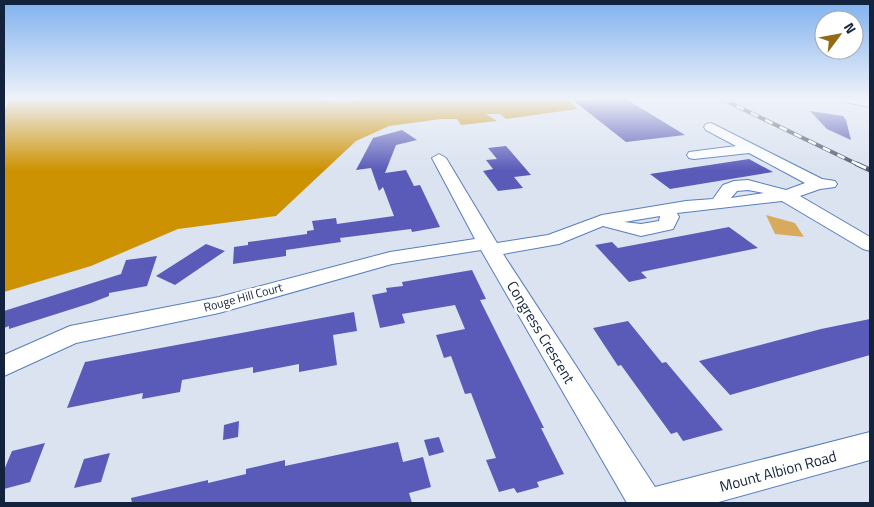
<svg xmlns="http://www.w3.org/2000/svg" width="874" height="507" font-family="'Titillium Web',sans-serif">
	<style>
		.green { fill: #d7aa5d }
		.forest { fill: #cd9202 }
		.building { fill: #5a5bb9 }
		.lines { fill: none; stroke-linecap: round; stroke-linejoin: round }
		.minor-casing { stroke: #587ebc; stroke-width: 2 }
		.highway-casing { stroke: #587ebc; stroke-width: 2 }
		.minor { fill: #fff; fill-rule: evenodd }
		.highway { fill: #fff; fill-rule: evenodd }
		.rail-far1-casing { stroke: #4e5b72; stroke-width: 4 }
		.rail-casing { stroke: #4e5b72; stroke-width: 5 }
		.rail-far1 { stroke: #fff; stroke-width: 2.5; stroke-dasharray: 8; stroke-linecap: butt }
		.rail { stroke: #fff; stroke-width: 3; stroke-dasharray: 10; stroke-linecap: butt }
		.labels { text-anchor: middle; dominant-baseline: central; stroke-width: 5; stroke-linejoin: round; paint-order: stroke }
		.street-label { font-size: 12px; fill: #14233d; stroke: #fff }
		.near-street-label { font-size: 15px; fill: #14233d; stroke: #fff }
	</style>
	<rect width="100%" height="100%" fill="#dbe3f1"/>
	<path class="green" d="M766,215L795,223L804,237L775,234Z"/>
	<path class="forest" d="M11,99H310L342,102L369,99H574L569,100L577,109L506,119L500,114H486L497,121L461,125L457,119H441L389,126L356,141L276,216L178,229L91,266L4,292V110Z"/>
	<path class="building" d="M592,99H626L685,135L626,142L574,101Z
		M810,111L843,116L846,120L851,140L827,129Z
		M402,130L417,140L396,145L385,173L406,170L414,186L420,185L440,227L412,232L411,229L340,238L341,242L286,250V256L233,264L234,247L248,245V242L307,234V231L314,230L312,221L336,218L337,224L394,216L383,187L379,191L371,168L356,170L373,138Z
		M506,146L531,175L514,177L523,188L498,191L483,171L493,169L486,160L497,159L488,148Z
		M749,159L773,172L670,189L650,174Z
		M729,227L758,248L641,272L647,278L629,282L595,245L612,242L618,248Z
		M206,244L225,251L175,285L156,276Z
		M157,256L147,286L109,293V296L91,303L9,329V326L4,328V311L121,274L126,260Z
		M472,270L486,299L480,300L544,428H541L564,474L537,482L539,487L517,493L514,488L499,492L486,460L496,458L471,393L465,394L451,356L444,358L436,335L465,329L455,305L402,314L405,323L380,328L372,295L387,292L386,288L403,286L402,282Z
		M354,312L357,331L333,335L337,365L299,372V364L253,373V367L182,380L180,392L142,399L143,393L67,408L85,362Z
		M870,319V355L730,395L699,361L821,329Z
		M628,321L662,363L666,362L723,430L683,441L677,432L671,434L621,365L618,366L593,328Z
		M239,421L238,437L223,440L224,425Z
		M439,437L444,452L429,456L424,440Z
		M398,442L403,462L423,457L431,487L409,493L412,503H132L131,498L208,480V483L246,474V469L285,460V466Z
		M45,443L30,482L4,489V470L12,451Z
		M110,453L101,482L74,488L84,459Z"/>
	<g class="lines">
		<defs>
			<path id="minor" d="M711,123L822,179L835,181L837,184L835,187L820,189L800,196L870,237V251L863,249L782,201L677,213L679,217L673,229L641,236L603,226L559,244L503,254L655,487L870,432V460L715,503H627L481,250L392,264L219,313L76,343L4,376V355L70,326L219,297L390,252L475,239L432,158L439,154L446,158L497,243L548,235L602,215L686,201L713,199L723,185L734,181L748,180L786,190L805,183L749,153L694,159L689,158L687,155L689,152L736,146L706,130L704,127L706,124ZM748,190L764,193L731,198L737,191ZM660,216L659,221L641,224L624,222Z"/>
			<path id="highway" d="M844,99H870V107L846,102Z"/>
		</defs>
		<use href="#minor" class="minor-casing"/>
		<use href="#highway" class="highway-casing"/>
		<use href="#minor" class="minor"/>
		<use href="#highway" class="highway"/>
		<defs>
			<path id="rail-far1" d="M722,99L859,165"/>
			<path id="rail" d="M857,164L870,170"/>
		</defs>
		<use href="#rail-far1" class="rail-far1-casing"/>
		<use href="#rail" class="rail-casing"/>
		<use href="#rail-far1" class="rail-far1"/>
		<use href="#rail" class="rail"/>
	</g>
	<linearGradient id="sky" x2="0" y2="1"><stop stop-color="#7fb1ee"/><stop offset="0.58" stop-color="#eff2f9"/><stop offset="1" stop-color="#eff2f9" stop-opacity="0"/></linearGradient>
	<rect width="874" height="170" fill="url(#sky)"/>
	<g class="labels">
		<g class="street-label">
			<text transform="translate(243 297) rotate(-15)">Rouge Hill Court</text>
		</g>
		<g class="near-street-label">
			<text transform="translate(541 332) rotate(59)">Congress Crescent</text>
			<text transform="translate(778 471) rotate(-15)">Mount Albion Road</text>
		</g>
	</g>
	<rect width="874" height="507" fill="none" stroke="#14233d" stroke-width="10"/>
	<g transform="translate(839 35) rotate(58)"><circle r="24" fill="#ffffff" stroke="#a1a7b1"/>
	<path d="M0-4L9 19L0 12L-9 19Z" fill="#946a14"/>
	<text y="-8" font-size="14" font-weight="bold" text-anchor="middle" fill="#14233d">N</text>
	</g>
</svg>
